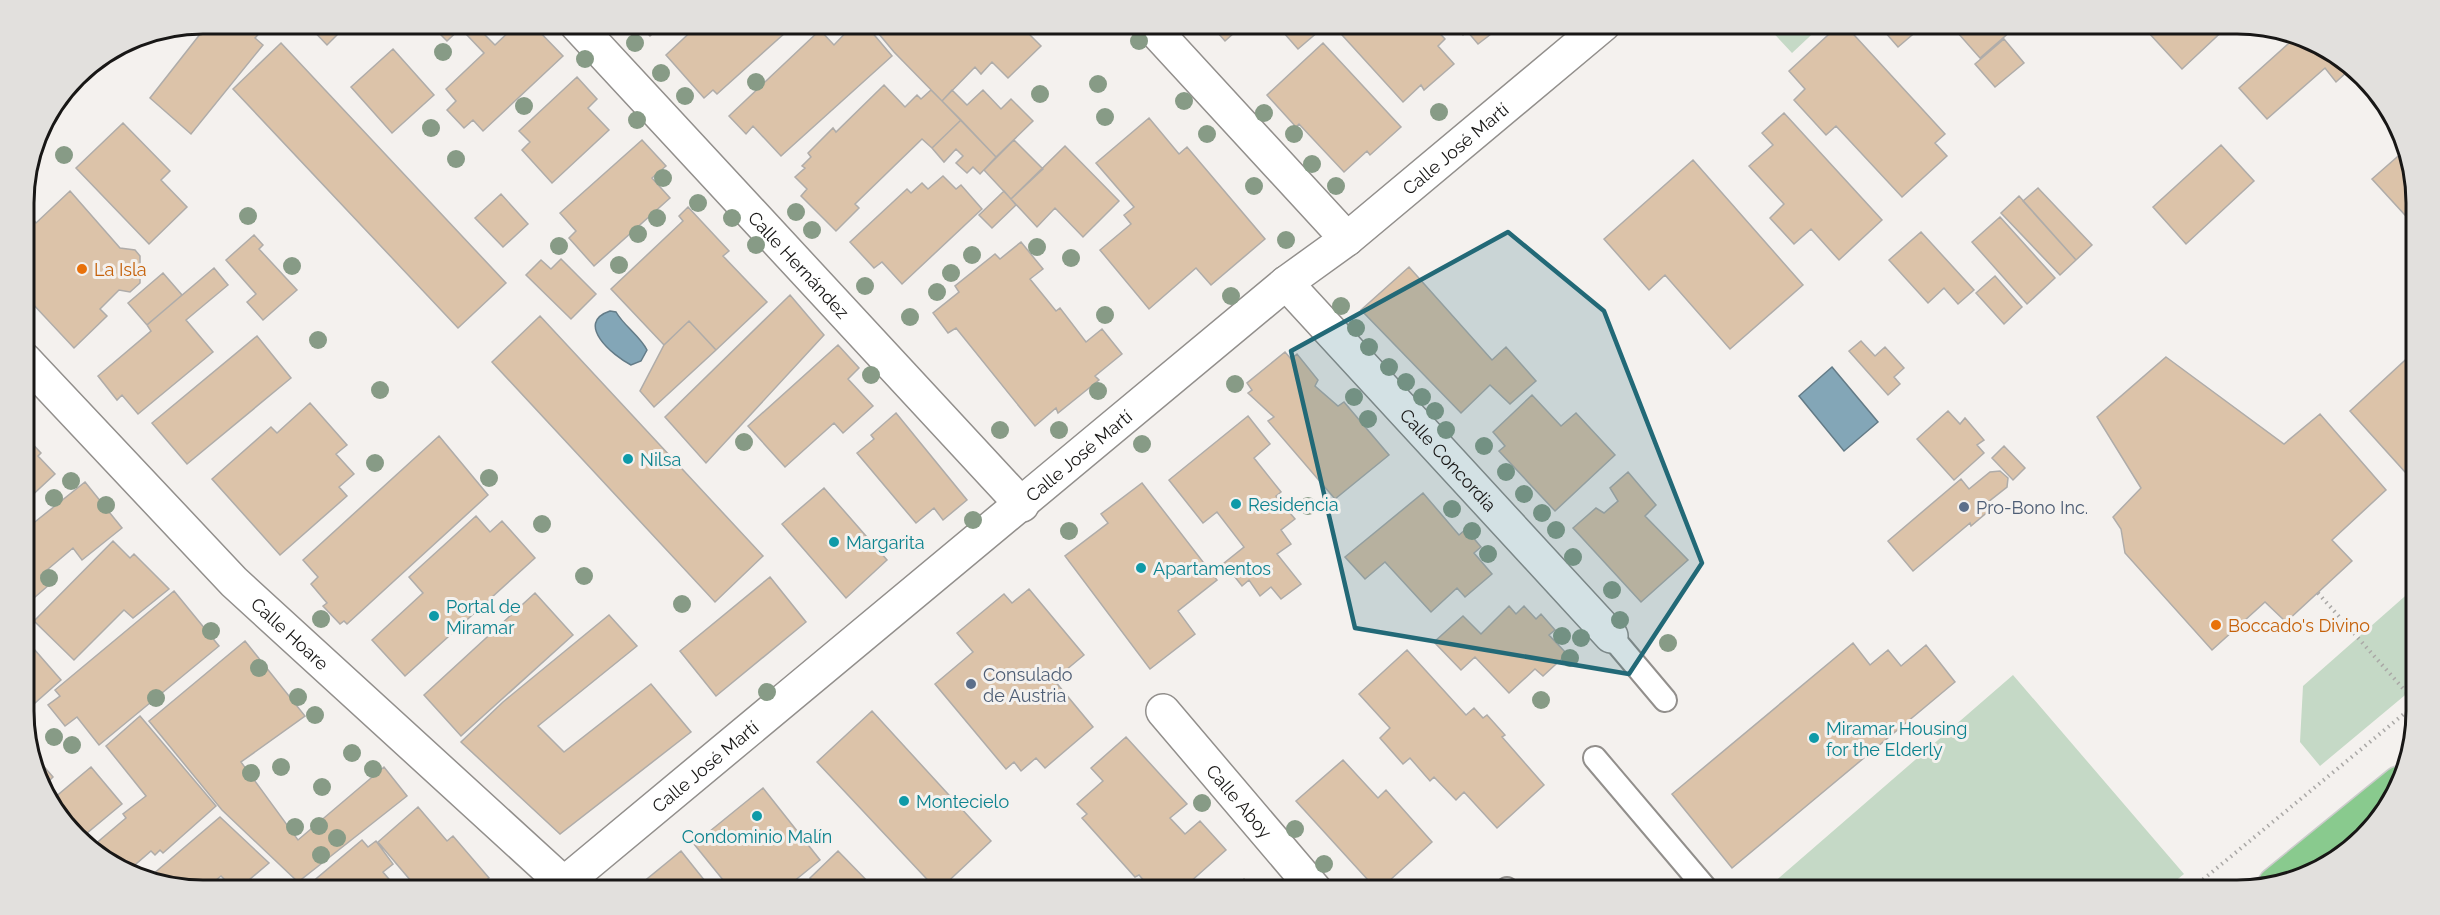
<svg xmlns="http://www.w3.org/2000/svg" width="2440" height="915" font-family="Raleway,sans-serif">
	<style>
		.green { fill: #c5d9c6 }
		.water { fill: #83a6b7; stroke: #637b87; stroke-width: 1.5 }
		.building { fill: #dcc3a9; stroke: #afaca9; stroke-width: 1.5 }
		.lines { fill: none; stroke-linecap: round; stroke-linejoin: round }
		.service-casing { stroke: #928f8c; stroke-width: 26 }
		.minor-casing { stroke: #928f8c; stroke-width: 36 }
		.primary-casing { stroke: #ccc; stroke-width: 36 }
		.path { stroke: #aaa8a6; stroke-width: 4; stroke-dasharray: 1.5 4.5; stroke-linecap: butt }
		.service { stroke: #fff; stroke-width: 22 }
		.minor { stroke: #fff; stroke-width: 33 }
		.primary { stroke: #89ca8e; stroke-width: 33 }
		.tree { fill: #879b86 }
		.marked { fill: #226977; fill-opacity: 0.2; stroke: #226977; stroke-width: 4.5; stroke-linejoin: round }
		.food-dot { fill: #e8710a; stroke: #f4f1ee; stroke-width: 2 }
		.culture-dot { fill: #0f9aa8; stroke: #f4f1ee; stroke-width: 2 }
		.service-dot { fill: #5c6f8a; stroke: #f4f1ee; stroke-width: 2 }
		.labels { text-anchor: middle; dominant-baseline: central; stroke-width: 6; stroke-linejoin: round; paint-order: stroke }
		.street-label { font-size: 18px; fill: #181716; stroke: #f4f1ee }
		.food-label { font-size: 18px; fill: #c56008; stroke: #f4f1ee; text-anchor: start }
		.culture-label { font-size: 18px; fill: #0d838f; stroke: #f4f1ee; text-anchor: start }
		.service-label { font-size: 18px; fill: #4e5e75; stroke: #f4f1ee; text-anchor: start }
		.rim { fill: none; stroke: #181716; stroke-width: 3 }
	</style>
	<rect width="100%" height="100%" fill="#f4f1ee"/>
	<path class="green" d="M1765,24H1823L1792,53Z
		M2412,590H2416V686L2320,766L2300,742L2303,686Z
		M2013,675L2184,874L2163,891H1764Z"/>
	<path class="water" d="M610,311L616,312C624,326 640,336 647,350L641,361L631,365C613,356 574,323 610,311Z
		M1832,367L1878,422L1844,451L1799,396Z"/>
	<path class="building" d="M208,24H268L255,38L263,45L191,134L150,98Z
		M307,24H348L327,45Z
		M363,24H384L373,34Z
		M430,24H465L447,41Z
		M517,24H532L563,56L483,131L473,120L464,128L447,110L456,101L446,89L484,53L466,34L475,25L495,45Z
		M638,24H663L650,36Z
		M699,24H795L717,94L713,90L704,98L666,55Z
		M854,24H865L892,56L781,156L753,126L746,134L729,116L820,30L834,45Z
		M879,24H1019L1041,46L1008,78L992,62L981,74L975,67L942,101L894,52L874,28Z
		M1210,24H1244L1225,41Z
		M1276,24H1325L1326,25L1298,49Z
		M1332,24H1413L1417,29L1422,24H1431L1445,39L1438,46L1454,64L1424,90L1421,85L1403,102Z
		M1453,24H1504L1478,44L1467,31L1463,35Z
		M1840,24H1844L1945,134L1935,143L1947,156L1902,197L1836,126L1826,135L1794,100L1805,89L1789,71Z
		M1878,24H1925L1898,47Z
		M1950,24H2019L1980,58Z
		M2157,24H2230L2182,69L2148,32Z
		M2297,36L2349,70L2336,82L2325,68L2267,119L2239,88Z
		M2004,39L2024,63L1995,87L1975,64Z
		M281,43L506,283L458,328L233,89Z
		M1323,43L1401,127L1370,155L1367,151L1344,172L1299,124L1296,127L1267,95Z
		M393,49L434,95L392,133L351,87Z
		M577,77L597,99L588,108L609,130L552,183L522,150L530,142L519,131Z
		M884,85L905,107L917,95L921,99L931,90L961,120L932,148L922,139L855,204L859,208L836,231L801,196L807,189L795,177L805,168L802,166L811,157L808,153L833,128L836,132Z
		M952,90L967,105L983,90L1001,109L1011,99L1033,121L996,157L942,101Z
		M1784,113L1882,220L1839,260L1811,229L1794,244L1770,218L1784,204L1749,166L1773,145L1762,133Z
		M1149,118L1179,154L1187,147L1265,239L1211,285L1196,268L1149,309L1100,250L1131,224L1124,215L1134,207L1096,163Z
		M961,120L996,157L980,174L973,167L967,173L956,163L963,156L956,149L944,162L932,148Z
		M123,123L170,171L161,180L187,207L149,244L76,168Z
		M642,140L666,166L652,178L670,198L594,266L569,238L576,231L560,213Z
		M1014,140L1043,169L1011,199L984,170Z
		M2221,145L2254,181L2186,244L2153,207Z
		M1065,146L1119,201L1083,237L1055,208L1037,227L1011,199Z
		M2405,150L2414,180L2415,226L2372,179Z
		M1693,160L1803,285L1730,349L1665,275L1649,290L1604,239Z
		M943,176L956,189L961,185L982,209L902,284L882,262L874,268L850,242L907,189L911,193L922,183L928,189Z
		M2038,188L2092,245L2076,260L2023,201Z
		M70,191L120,248L135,250L140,256V283L130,292L119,290L100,309L107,316L74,348L31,302L28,305L25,302V227L33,219L36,223Z
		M1004,191L1016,205L992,228L979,215Z
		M501,194L528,224L503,247L475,218Z
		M2019,196L2076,260L2060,275L2001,213Z
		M688,207L729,251L723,256L767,302L716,350L689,321L664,345L611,289L683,221L679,216Z
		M2000,217L2055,278L2027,304L1972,242Z
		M1921,232L1974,290L1958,304L1944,288L1928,303L1889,260Z
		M254,235L263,245L259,249L297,290L263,320L247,302L256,294L226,260Z
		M1021,242L1043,269L1030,279L1056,311L1060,308L1086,342L1102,329L1122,354L1095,376L1099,380L1058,413L1056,408L1035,426L956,328L948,333L933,313L959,292L955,286L995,254L1000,259Z
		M561,259L596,294L571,319L526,275L541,260L551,269Z
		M1409,267L1492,360L1506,347L1536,381L1510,404L1490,385L1461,413L1361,310Z
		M214,268L228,285L186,320L213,352L138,414L122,395L117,400L98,376L151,331L147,325Z
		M163,273L182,295L147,325L128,303Z
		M1995,276L2022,307L2004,324L1976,293Z
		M790,295L824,335L706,463L665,417Z
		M540,316L763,556L715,602L492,362Z
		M689,321L716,350L654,407L640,391L664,345Z
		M257,336L291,378L187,464L152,423Z
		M1861,341L1875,356L1885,347L1904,368L1894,377L1900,384L1888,395L1849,351Z
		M838,345L859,368L848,379L873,406L843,433L834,423L785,467L748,426Z
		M2415,351V483L2350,411Z
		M1285,352L1291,359L1297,354L1318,380L1315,386L1338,406L1344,402L1389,455L1335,499L1268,421L1274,417L1248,393L1252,390L1247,383Z
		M2166,357L2284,444L2320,414L2386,490L2332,540L2352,561L2286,622L2265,602L2212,650L2125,553L2121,529L2113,517L2141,488L2097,417Z
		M1532,395L1561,426L1576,413L1615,455L1555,511L1499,451L1505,446L1493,432Z
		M310,403L347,445L336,454L354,474L339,487L347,496L280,555L212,479L271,427L277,433Z
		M1948,411L1960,424L1965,418L1984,440L1977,445L1984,453L1954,480L1917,439Z
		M896,413L967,500L943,520L934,508L916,523L857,453L874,439L871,435Z
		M1248,416L1270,444L1254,458L1281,492L1276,496L1295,519L1281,530L1291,544L1277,554L1301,584L1281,599L1271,587L1260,596L1249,580L1242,586L1224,563L1244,547L1217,512L1203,523L1169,480Z
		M439,436L488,495L347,624L344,621L340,624L323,606L327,603L311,584L318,577L303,560Z
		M26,437L41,453L38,456L55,474L26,501Z
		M2004,446L2025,468L2013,480L1992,458Z
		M2000,471L2008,478L2007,487L1987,503L1991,509L1971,526L1970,523L1913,571L1888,541L1961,479L1969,489L1990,472Z
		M1628,472L1656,505L1645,516L1688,560L1641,602L1573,528L1596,508L1604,513L1618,501L1610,488Z
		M85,482L122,528L82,560L73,548L41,575L49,585L27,604L26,529Z
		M1142,483L1217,580L1178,611L1195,634L1150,669L1065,556L1108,523L1101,514Z
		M824,488L887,560L846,598L782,524Z
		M1423,493L1459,535L1466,529L1481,547L1474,553L1492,574L1465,597L1457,588L1431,612L1385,562L1365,579L1345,557Z
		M476,516L490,532L502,521L535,558L405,676L372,640L423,593L409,577Z
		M113,541L130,558L134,554L169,589L133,618L124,610L74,660L34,621Z
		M770,577L806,622L716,696L680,651Z
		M1029,589L1084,655L1054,680L1093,727L1045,768L1036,758L1021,771L1014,762L1006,769L935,684L973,652L957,633L1004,594L1012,603Z
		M174,591L219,646L99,745L77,717L65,726L48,705L60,696L55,690Z
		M535,593L573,635L461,736L424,695Z
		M1509,606L1516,614L1524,606L1536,619L1541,614L1555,630L1549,635L1567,654L1543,676L1535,669L1509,693L1475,657L1461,670L1434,642L1463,616L1481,634Z
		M609,615L637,646L538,726L564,752L651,684L691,732L560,834L461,742L503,702Z
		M27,641L61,680L27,710Z
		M245,641L305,716L241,762L298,840L384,767L407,796L298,882L222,810L149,721Z
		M1853,643L1870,665L1888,650L1901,666L1926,645L1955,682L1732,868L1672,794Z
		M1407,650L1466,715L1474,708L1483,718L1487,715L1505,735L1502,737L1544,785L1497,828L1464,792L1456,800L1434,777L1430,781L1410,758L1403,764L1380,738L1390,728L1359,694Z
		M872,711L991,841L938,891L817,762Z
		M140,716L216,806L163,853L160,850L155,855L151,851L129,870L93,846L126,818L123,814L146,796L106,746Z
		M1126,737L1187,804L1170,818L1185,834L1200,821L1226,850L1180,891H1153L1139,875L1135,877L1082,818L1087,814L1077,804L1103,781L1091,768Z
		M1343,760L1378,798L1386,790L1432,842L1378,891L1296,801Z
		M35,761L37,764L40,762L53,777L46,784Z
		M91,767L122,804L81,838L68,830L53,799Z
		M763,788L820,860L782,891H732L694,844Z
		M418,807L447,841L453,836L489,878L474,891H415L409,883L411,881L378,842Z
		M220,817L269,863L236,891L221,876L203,891L145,881Z
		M362,840L368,847L376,841L393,864L383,872L399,891H315L310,884Z
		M681,851L713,891H638L636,888Z
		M838,851L877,891H823L810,878Z
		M1244,879L1254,891H1230Z"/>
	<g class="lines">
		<defs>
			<path id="service" d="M1611,636L1665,700
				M1595,758L1708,891
				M1507,889L1509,891"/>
			<g id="minor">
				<path id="s1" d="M576,24L1022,505"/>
				<path d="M1149,24L1347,239"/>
				<path id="s2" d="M1286,283L1611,636"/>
				<path id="s3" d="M25,360L234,582L572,891"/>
				<path id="s4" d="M1163,711L1316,891"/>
				<path id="s5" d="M555,891L1286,283L1347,239L1604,24"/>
			</g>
			<path id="primary" d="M2275,884L2399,783"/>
		</defs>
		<use href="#service" class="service-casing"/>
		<use href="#minor" class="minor-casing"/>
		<use href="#primary" class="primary-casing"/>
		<path class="path" d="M2318,593L2416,703
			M2189,891L2416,704"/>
		<use href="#service" class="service"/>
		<use href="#minor" class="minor"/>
		<use href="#primary" class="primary"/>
	</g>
	<g class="tree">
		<circle cx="1139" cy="41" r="9"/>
		<circle cx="635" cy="43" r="9"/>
		<circle cx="443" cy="52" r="9"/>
		<circle cx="585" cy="59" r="9"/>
		<circle cx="661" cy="73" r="9"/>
		<circle cx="756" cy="82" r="9"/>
		<circle cx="1098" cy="84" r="9"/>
		<circle cx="1040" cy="94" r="9"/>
		<circle cx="685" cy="96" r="9"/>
		<circle cx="1184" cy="101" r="9"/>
		<circle cx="524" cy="106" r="9"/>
		<circle cx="1439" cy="112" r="9"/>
		<circle cx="1264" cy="113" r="9"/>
		<circle cx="1105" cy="117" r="9"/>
		<circle cx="637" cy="120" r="9"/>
		<circle cx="431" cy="128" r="9"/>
		<circle cx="1207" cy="134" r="9"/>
		<circle cx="1294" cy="134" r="9"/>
		<circle cx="64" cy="155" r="9"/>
		<circle cx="456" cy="159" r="9"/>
		<circle cx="1312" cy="164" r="9"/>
		<circle cx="663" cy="178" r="9"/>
		<circle cx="1254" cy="186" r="9"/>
		<circle cx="1336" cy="186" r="9"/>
		<circle cx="698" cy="203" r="9"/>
		<circle cx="796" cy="212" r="9"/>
		<circle cx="248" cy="216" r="9"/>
		<circle cx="657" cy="218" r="9"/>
		<circle cx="732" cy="218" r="9"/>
		<circle cx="812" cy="230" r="9"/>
		<circle cx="638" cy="234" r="9"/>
		<circle cx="1286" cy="240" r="9"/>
		<circle cx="756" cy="245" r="9"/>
		<circle cx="559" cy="246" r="9"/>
		<circle cx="1037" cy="247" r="9"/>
		<circle cx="972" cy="255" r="9"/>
		<circle cx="1071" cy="258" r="9"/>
		<circle cx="619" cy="265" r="9"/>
		<circle cx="292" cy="266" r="9"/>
		<circle cx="951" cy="273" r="9"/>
		<circle cx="865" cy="286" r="9"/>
		<circle cx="937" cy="292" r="9"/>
		<circle cx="1231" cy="296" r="9"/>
		<circle cx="1341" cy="306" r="9"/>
		<circle cx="1105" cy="315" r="9"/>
		<circle cx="910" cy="317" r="9"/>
		<circle cx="1356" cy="328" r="9"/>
		<circle cx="318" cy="340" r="9"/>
		<circle cx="1369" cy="347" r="9"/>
		<circle cx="1389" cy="367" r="9"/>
		<circle cx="871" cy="375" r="9"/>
		<circle cx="1406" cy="382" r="9"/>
		<circle cx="1235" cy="384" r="9"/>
		<circle cx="380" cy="390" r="9"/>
		<circle cx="1098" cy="391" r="9"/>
		<circle cx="1354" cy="397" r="9"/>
		<circle cx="1422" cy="397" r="9"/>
		<circle cx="1435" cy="411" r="9"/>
		<circle cx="1368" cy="419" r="9"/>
		<circle cx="1000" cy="430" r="9"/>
		<circle cx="1059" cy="430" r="9"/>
		<circle cx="1446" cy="430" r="9"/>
		<circle cx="744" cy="442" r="9"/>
		<circle cx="1142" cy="444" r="9"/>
		<circle cx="1484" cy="446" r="9"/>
		<circle cx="375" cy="463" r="9"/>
		<circle cx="1506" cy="472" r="9"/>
		<circle cx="489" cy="478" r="9"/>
		<circle cx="71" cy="481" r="9"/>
		<circle cx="1524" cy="494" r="9"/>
		<circle cx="54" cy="498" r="9"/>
		<circle cx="106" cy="505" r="9"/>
		<circle cx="1308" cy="506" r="9"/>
		<circle cx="1452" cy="509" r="9"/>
		<circle cx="1542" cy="513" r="9"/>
		<circle cx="973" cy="520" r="9"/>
		<circle cx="542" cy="524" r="9"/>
		<circle cx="1556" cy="530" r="9"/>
		<circle cx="1069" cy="531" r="9"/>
		<circle cx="1472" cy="531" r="9"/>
		<circle cx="1488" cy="554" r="9"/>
		<circle cx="1573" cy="557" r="9"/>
		<circle cx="584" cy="576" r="9"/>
		<circle cx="49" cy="578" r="9"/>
		<circle cx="1612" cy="590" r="9"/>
		<circle cx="682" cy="604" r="9"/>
		<circle cx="321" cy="619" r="9"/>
		<circle cx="1620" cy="620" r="9"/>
		<circle cx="211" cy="631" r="9"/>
		<circle cx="1562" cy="636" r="9"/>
		<circle cx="1581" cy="638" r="9"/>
		<circle cx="1668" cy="643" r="9"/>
		<circle cx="1570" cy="658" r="9"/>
		<circle cx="259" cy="668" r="9"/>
		<circle cx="767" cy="692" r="9"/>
		<circle cx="298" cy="697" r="9"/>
		<circle cx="156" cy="698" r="9"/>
		<circle cx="1541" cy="700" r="9"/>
		<circle cx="315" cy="715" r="9"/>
		<circle cx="54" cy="737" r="9"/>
		<circle cx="72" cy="745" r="9"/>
		<circle cx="352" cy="753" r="9"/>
		<circle cx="281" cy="767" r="9"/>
		<circle cx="373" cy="769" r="9"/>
		<circle cx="251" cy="773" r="9"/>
		<circle cx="322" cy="787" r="9"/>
		<circle cx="1202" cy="803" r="9"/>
		<circle cx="319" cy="826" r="9"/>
		<circle cx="295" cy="827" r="9"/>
		<circle cx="1295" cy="829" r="9"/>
		<circle cx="337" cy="838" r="9"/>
		<circle cx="321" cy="855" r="9"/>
		<circle cx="1324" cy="864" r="9"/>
	</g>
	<path class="marked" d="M1508,232L1604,311L1702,563L1629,674L1355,628L1291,351Z"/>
	<g class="food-dot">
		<circle cx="82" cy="269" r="6"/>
		<circle cx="2216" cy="625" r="6"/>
	</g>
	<g class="culture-dot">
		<circle cx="628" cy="459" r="6"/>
		<circle cx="1236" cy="504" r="6"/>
		<circle cx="834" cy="542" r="6"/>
		<circle cx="1141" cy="568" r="6"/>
		<circle cx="434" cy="616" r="6"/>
		<circle cx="1814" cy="738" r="6"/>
		<circle cx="904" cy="801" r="6"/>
		<circle cx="757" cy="816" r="6"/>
	</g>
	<g class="service-dot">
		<circle cx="1964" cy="507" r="6"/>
		<circle cx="971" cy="684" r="6"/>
	</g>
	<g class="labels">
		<g class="street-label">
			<text stroke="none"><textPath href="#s5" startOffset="1167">Calle José Martí</textPath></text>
			<text stroke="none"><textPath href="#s1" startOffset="328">Calle Hernández</textPath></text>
			<text stroke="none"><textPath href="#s5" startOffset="681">Calle José Martí</textPath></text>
			<text stroke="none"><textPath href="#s2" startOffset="240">Calle Concordia</textPath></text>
			<text stroke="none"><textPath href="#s3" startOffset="381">Calle Hoare</textPath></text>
			<text stroke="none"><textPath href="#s5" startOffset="195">Calle José Martí</textPath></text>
			<text stroke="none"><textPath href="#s4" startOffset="118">Calle Aboy</textPath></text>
		</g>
		<g class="food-label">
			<text x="94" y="269">La Isla</text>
			<text x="2228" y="625">Boccado's Divino</text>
		</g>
		<g class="culture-label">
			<text x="640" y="459">Nilsa</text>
			<text x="1248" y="504">Residencia</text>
			<text x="846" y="542">Margarita</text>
			<text x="1153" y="568">Apartamentos</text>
			<text x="446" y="606">Portal de<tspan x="446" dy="21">Miramar</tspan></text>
			<text x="1826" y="728">Miramar Housing<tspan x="1826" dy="21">for the Elderly</tspan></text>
			<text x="916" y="801">Montecielo</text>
			<text x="757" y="836" text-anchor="middle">Condominio Malín</text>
		</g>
		<g class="service-label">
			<text x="1976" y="507">Pro-Bono Inc.</text>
			<text x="983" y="674">Consulado<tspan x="983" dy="21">de Austria</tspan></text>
		</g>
	</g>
	<path d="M0 0H2440V915H0ZM203 34H2237A169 169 0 0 1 2406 203V711A169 169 0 0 1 2237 880H203A169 169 0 0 1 34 711V203A169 169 0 0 1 203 34Z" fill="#e2e0dd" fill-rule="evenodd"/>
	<path class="rim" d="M203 34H2237A169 169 0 0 1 2406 203V711A169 169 0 0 1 2237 880H203A169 169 0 0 1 34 711V203A169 169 0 0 1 203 34Z"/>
</svg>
